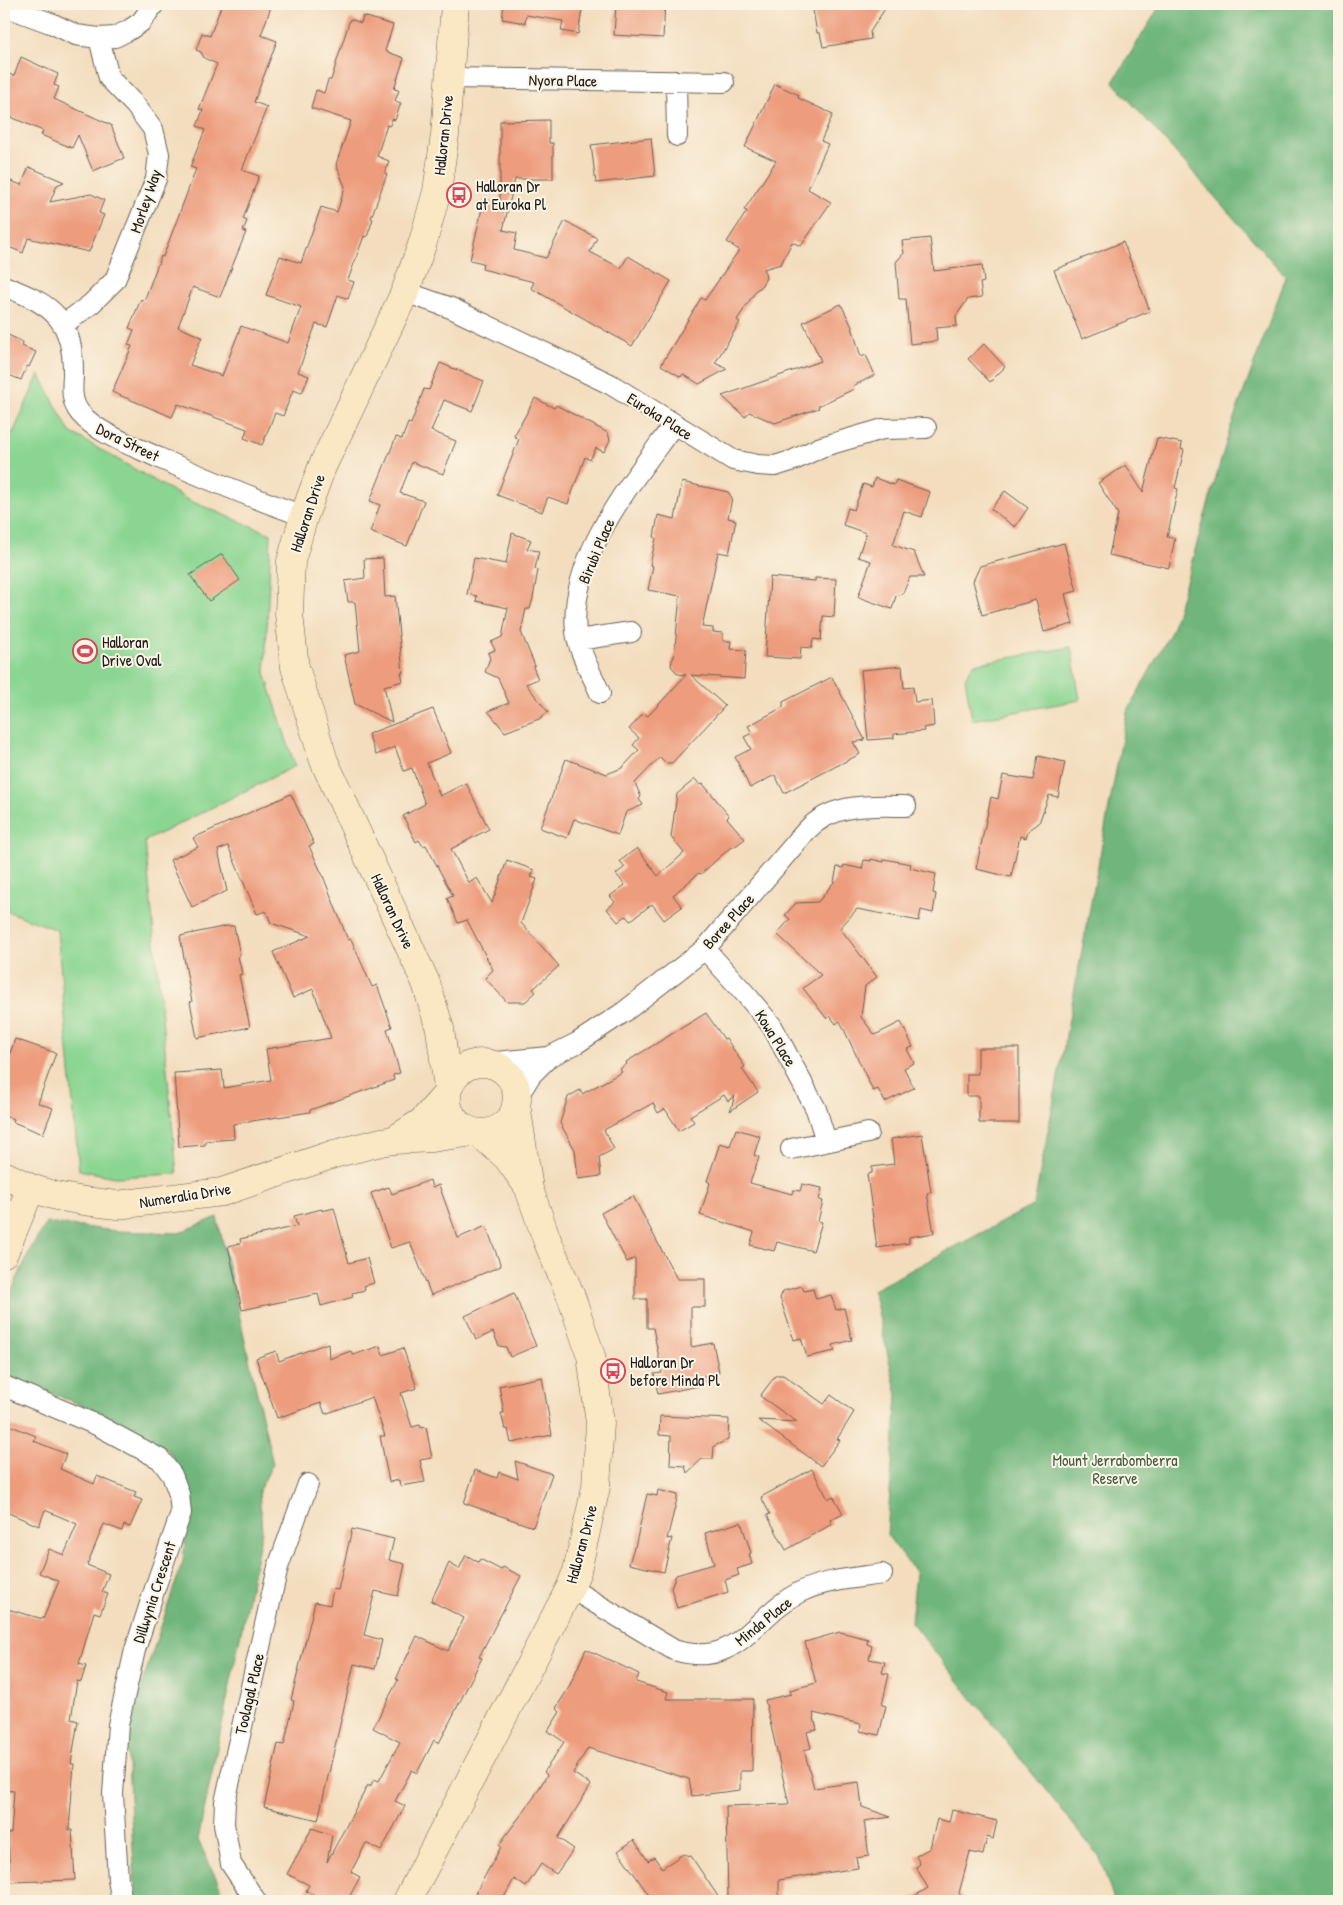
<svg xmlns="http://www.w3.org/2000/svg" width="1343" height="1905" font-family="'Patrick Hand',sans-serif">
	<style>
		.green { fill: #8ad592; stroke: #537857 }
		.forest { fill: #6fb67c; stroke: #46694c }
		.building { fill: #ed9c7d }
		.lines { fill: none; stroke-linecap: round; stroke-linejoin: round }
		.street-casing { stroke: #676055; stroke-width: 22 }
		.secondary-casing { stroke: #676055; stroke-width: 29 }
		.street { stroke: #fff; stroke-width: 20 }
		.secondary { stroke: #fae7c3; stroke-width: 28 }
		.labels { text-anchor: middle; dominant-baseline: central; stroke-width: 4; stroke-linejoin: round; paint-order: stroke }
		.street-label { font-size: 16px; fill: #1c1c1c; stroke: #fcf5e5 }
		.poi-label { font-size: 16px; fill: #1c1c1c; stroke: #fcf5e5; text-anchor: start }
		.park-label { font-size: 16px; fill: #425d45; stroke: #fcf5e5 }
	</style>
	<rect width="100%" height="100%" fill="#fcf5e5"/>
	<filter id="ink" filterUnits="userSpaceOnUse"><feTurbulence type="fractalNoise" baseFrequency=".02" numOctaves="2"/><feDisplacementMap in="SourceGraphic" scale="10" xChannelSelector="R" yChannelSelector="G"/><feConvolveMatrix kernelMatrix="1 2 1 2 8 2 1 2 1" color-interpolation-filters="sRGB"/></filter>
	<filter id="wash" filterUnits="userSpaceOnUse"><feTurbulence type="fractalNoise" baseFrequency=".0096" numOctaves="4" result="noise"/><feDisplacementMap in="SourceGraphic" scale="20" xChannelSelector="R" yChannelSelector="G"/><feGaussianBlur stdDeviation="1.12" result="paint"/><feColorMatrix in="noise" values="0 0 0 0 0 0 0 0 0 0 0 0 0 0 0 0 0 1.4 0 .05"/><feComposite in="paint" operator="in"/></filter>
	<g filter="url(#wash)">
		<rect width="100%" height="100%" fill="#f3ddbe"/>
		<path class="green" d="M39,374L70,432L188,500L271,534L265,673L295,766L145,841L177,1174L115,1177L79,1170L57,930L4,910V430L13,433Z
			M1071,647L1080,700L972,720L965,678L974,664Z"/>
		<path class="forest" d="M1161,4H1339V1901H1114L1100,1858L911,1622L916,1573L887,1535L897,1395L873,1290L1034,1205L1127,712L1172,630L1230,429L1286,277L1113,82Z
			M217,1217L273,1464L259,1490L262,1531L198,1840L227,1901H136L126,1731L183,1561L190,1490L169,1451L107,1415L4,1375V1308L32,1246L47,1223L117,1231L179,1233Z"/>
		<g id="blocks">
			<path class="building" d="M222,4H272L261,35L277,41L254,102L267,107L242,170L259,176L243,219L247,221L243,231L246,232L220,297L193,287L178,327L202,337L190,365L222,376L241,326L288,343L301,307L266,295L280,256L301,263L321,207L337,212L345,187L336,164L351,121L311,108L316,90L324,93L328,80H331L350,19L361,23L363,16L393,25L385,51L404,58L394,89L399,90L395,101L401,103L395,120L392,119L390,126L387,125L377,156L389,161L385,173L387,174L371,218L373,219L367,237L364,236L348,280L354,282L348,299L338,295L327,327L316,324L298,372L309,376L302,393L293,390L283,416L275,413L262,445L244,438L247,429L178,404L172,417L112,392L132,346L128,345L134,330L129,328L141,299L144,301L161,256L163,257L196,169L190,167L205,130L197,126L203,110L199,109L217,64L204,58L201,52L196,50L202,33L210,36Z
				M504,4H583L578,34L561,31L563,21L526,15L525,23L502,19Z
				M616,4H665L663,38L614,35Z
				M812,4H888L870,32L871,39L823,47L820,33H817Z
				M21,57L58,74L54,85L59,87L54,99L111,125L124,158L93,171L78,135L72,148L41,135L43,131L4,114V72L14,76Z
				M775,84L799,95L798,98L833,114L821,141L828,144L808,189L831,202L801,246L792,242L781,264L764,269L766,278L760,288L757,289L737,320L740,322L715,363L727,369L699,384L683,374L681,377L661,365L701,298L705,300L739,250L727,242L747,211L744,210L776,161L745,147Z
				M549,120V143H553V179H515L503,230L517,233L514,250L546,258L565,221L597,238L590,252L621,268L628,256L671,281L632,346L531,288L534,282L482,269L483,263L470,260L484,200L500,204V121Z
				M651,138L655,176L596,183L591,145Z
				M29,167L64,182L57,185L50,202L91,194L104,200L99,213L104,215L89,252L28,238L23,253L4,245V178L21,185Z
				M930,238L934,271L982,265L984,282L980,283L982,297L968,299L956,316L957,326L936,328L937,341L910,344L906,299H899L896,262L904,253L902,241Z
				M1123,242L1150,311L1082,339L1054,270Z
				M841,304L852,327L861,357L866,355L875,375L853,386L854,389L818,406L819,408L775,423L749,412L745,417L722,396L821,361L803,322Z
				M4,333L23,342L22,346L36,352L29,367L27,366L21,380L9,375L4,388Z
				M984,344L1005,367L990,382L968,359Z
				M440,363L484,381L472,411L444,400L431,431L456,441L443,474L412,462L400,493L424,501L407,546L370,532L380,505L370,501L396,437L402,439L408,423L411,424L424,389L429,390Z
				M535,398L554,408L556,405L608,433L610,440L604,452L596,448L590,460L585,457L568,504L548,497L542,512L497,495L519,439L514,436Z
				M1157,438L1182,443L1181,449L1184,450L1175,488L1178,489L1167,537L1175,538L1169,568L1109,555L1118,514L1098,483L1126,465L1143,492Z
				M875,478L894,485L896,480L930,492L922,517L904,511L893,545L914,552L924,577H910L903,593L896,596L892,609L858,597L871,561L858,557L866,533L843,525L848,508L854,510L863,484L872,487Z
				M682,482L728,492L732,498L728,518L736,520L729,554L718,552L702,627L713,628V632L723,633V641H731L730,649L746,650L744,679L691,675L725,706L672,763H666L660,757L635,783L641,797L639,799L643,805L626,812L618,835L574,819L567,838L540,828L566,759L607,774L622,768L639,750L633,745L639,738L629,729L644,713L648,716L686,675L678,674L671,666L672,660L674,657L680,596L648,590L653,566L650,565L656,538L654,537L658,515L675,519Z
				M1005,491L1028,508L1015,527L991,509Z
				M512,533L531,540L527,549L539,551L535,569L538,570L533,598L530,609H526L521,632L535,666L533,667L538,679L526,684L548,712L539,719L505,732L488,711L509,703L498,678L485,672L490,658L488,653L495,650L491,642L502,637L508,608L476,601L477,596L467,594L474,558L506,564Z
				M1064,543L1077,591L1065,594L1073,624L1044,632L1036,600L982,615L973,581L980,566Z
				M222,554L240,580L209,601L190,575Z
				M383,558L385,597L395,596L403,673H401L403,681L384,686L392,722L355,704L344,655L360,651L355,602H348L345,581L365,578L364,559Z
				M770,577L815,581V578L836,579L834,617L823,616L821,640L813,639L812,648L801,647L800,659L765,657Z
				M902,666L904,688L913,687L915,702L932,700L934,726L923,728L924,731L894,734V738L868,740L861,670Z
				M832,677L865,740L853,742L860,754L784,793L775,775L750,788L735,757L751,749L744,737L752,733L748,726L783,707V702Z
				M433,709L451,753L427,763L440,796L466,783L489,829L451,849L469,883L477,878L492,903L507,860L534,870L531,877L537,879L521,923L559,966L533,989L536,992L525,1002H507L485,978L493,970L467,920L458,923L447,898L453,896L426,845L423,846L419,840L416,842L403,816L425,804L412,768L404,771L395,747L376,755L368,734Z
				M1038,756L1065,762L1058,797L1049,795L1039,823L1028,831L1026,838L1020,836L1011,877L976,869L991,797L998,799L1003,775L1033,780Z
				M695,779L700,785L703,784L714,797L729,816L727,818L745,839L734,847H731L701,874L699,873L673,895L682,907L664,920L652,904L630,921L626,916L618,922L607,909L615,902L610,896L625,885L616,874L625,867L620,861L637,848L658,876L684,853L671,837L677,794Z
				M291,794L314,844L309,846L323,876L348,940L351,939L372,987L377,985L392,1027L387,1029L400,1073L393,1075L394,1080L310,1110V1112L233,1124L234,1139L205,1141V1145L179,1147L174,1073L222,1070L224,1088L271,1080L266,1049L331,1038L313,989L293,998L273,952L310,936L271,923L266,911L257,914L228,846L218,850L227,891L192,907L170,860L198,847L193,838Z
				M871,859L884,862V859L911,864L910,868L936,874L933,893L936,894L933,913L921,910L919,921L857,909L840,928L877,977L865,986L861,1017L875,1035L901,1022L913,1047L907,1049L914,1063L904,1068L914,1088L885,1102L878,1089L873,1091L840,1021L836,1024L830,1016L827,1019L803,988L821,975L777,934L790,919L785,915L796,903L818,902L834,882L837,867L843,868L844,865L862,869L864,860L871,861Z
				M227,926H234L240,955L238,956L242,974L239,975L250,1027L197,1038L190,1002H192L180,936Z
				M706,1013L724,1039L726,1038L745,1067L742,1069L758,1092L730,1111L735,1096L728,1101L724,1095L690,1116L694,1122L679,1131L665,1109L658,1113L653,1103L604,1130L614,1149L599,1157L601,1176L578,1179L575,1150L560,1123L568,1097L580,1090L582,1094L622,1072L620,1069L627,1064L626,1062Z
				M15,1039L56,1053L38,1103L53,1108L43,1134L13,1122L14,1119L4,1116V1071Z
				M978,1048H1019V1123H979V1096H967V1074H978Z
				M736,1129L760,1136L754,1155L759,1157L750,1183L792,1194L793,1190L800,1191L802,1184L822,1188L819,1200L823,1201L818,1221L822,1222L813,1251L777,1242L774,1251L750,1245L754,1232L700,1215L710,1183L707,1181L720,1143L730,1146Z
				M922,1134L931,1192L927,1193L934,1233L909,1237V1243L877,1248L867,1174L872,1173V1167L894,1164L891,1139Z
				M430,1180L432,1188L439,1185L458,1238L486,1226L501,1266L431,1295L410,1242L391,1248L371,1193L389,1187L392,1194Z
				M633,1196L677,1279H705V1307H691V1347L713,1343L719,1372L703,1376L704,1385L658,1394L654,1374L662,1373L653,1328H647V1299H635V1258L627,1262L601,1213Z
				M334,1208L349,1263L367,1258L374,1283L364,1286L365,1290L352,1293L353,1297L321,1306L318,1294L242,1310L228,1246L241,1243L240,1239L297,1226L294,1216L322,1209V1211Z
				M802,1286L804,1291L813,1289L816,1299L831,1295L836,1310L844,1308L852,1340L833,1345L835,1351L807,1357L801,1338L794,1340L780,1298L783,1291Z
				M514,1293L536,1346L510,1357L506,1347L499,1346L493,1332L476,1340L465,1316Z
				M328,1343L329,1359L351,1351L353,1355L380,1346L383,1355L403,1348L417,1388L401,1393L412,1427L420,1425L421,1428L426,1427L432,1458L420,1460L425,1482L400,1486L399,1480L389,1482L380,1436H385L372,1397L325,1414L321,1403L277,1418L256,1358L276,1351L279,1361Z
				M776,1375H783L824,1404L831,1395L854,1412L837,1439L840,1440L821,1466L758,1420L797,1422L760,1396Z
				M542,1377L552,1435L511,1443L508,1429H505L501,1413H504L499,1386Z
				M660,1416L729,1419L728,1440L714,1446L713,1459H702L687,1473L685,1466L670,1465L671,1436L659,1435Z
				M4,1423L36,1436L34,1441L66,1454L60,1469L94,1484L97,1476L136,1492L134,1497L142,1500L130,1527L124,1525L122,1531L104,1524L87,1565L109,1574L102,1592L108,1594L100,1614L94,1612L79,1664L86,1666L81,1682L77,1681L71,1719L78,1721L71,1764H74L69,1830H72L75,1880L10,1882L8,1833H11L14,1791L4,1790V1608L43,1619L59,1581L39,1573L49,1549L64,1555L77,1524L45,1510L39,1526L4,1511Z
				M515,1461L552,1474L533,1527L464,1503L475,1470L497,1478L499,1472L518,1479Z
				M812,1469L828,1499L833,1496L843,1513L830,1520L832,1524L786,1550L767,1515L770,1514L761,1497Z
				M658,1490L678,1495L667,1539L672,1538L664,1572L629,1564L634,1547H635L647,1494L657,1496Z
				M741,1522L751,1553L749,1554L752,1564L737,1569L739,1575L725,1580L728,1592L677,1608L671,1588L676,1575L714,1564L705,1533Z
				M352,1529L394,1539L389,1560L405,1564L398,1596L375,1591L364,1635L382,1640L375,1669L354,1664L318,1820L264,1807L278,1744L284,1745L294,1701L291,1700L315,1602L330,1605L333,1589L338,1590Z
				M466,1555L478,1562L480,1559L501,1570L503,1567L521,1576L479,1657L482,1658L439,1743L434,1740L417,1773L412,1770L395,1801L405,1806L381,1851L366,1843L351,1872L360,1877L347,1901H309L313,1894L306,1891L309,1885L287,1874L312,1828L332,1835L327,1862L368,1785L370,1787L374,1779L379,1781L400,1742L373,1728L398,1680L396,1679L417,1636L448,1651L464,1618L431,1601L449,1563L459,1569Z
				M840,1632L868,1639L867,1644L872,1646L869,1659L885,1662L882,1673L889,1674L882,1705L886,1706L879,1735L860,1731L861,1724L813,1713L817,1730L807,1732L811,1748L804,1750L814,1788L859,1782L862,1807L891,1817L864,1821L869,1856L856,1858L858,1868L779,1880V1897L728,1898L726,1806L789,1804L765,1700L791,1694L790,1690L816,1683L805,1642Z
				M586,1649L639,1674L636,1682L668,1692L666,1699H753L752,1771H740V1790L692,1796L689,1779L588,1748L573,1773L591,1785L558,1838L574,1849L556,1874L541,1864L526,1887L514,1879L502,1901H471L501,1847L499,1845L534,1797L547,1775L544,1772L564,1742L548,1731L560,1712L556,1708L568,1689Z
				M952,1810L997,1821L993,1839L987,1837L983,1855L970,1852L959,1893L964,1901H906L928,1888L916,1867L920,1864L916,1856L930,1848L937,1819L949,1822Z
				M634,1840L648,1861L654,1857L662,1868L683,1854L691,1856L719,1898L707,1899L709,1901H653L618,1851Z"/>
		</g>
	</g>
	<g filter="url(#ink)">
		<use href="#blocks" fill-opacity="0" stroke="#676055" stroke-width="1"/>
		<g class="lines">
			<defs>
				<path id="street" d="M4,6L53,24L76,35L99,38L115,37L129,30L141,22L154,4
					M449,78L724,82
					M676,81L677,136
					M4,286C53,305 74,319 73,376C72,389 71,402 80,413C98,434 134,446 159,458C207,479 254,499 304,516
					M405,292L451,308L610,384L733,460L758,465L775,466L794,460L821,447L883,429L926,428
					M63,325L91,304L115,280L156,179L159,154L153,129L135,105L109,78L99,38
					M578,640L631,632
					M600,693C592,674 579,653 576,632C568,557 633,481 674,424
					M705,949L748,997L772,1026L816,1109L826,1141
					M484,1063L549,1057L577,1043L624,1012L705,949L806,831C833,802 870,806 906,806
					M516,1099L531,1075L549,1057
					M791,1149L868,1133
					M4,1386L97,1425L160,1459L172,1475L179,1494L181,1513L158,1579L135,1650L118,1725L113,1794L118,1880L122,1901
					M570,1588L674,1650C739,1670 752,1616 800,1592C824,1580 856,1578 882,1574
					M256,1901L231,1864L224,1824L225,1802L278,1567L308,1484"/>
				<path id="secondary" d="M447 1098a35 35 0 1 1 70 0a35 35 0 1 1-70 0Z
					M448,1088L440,1029L426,983L324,761L295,667L289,614L291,561L304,516L322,467L405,292L423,242L437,191L445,135L455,4
					M479,1133L507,1157L527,1185
					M394,1140L422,1122L446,1095
					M4,1175L31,1188L56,1196L84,1201L117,1205L222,1192L334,1154L381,1142L394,1140L432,1138L474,1132
					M4,1253L31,1188
					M407,1901L570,1588L577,1571L596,1487L600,1423L591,1356L572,1299L547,1240L529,1189L516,1104"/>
			</defs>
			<use href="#street" class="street-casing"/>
			<use href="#secondary" class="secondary-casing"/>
			<use href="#street" class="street"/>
			<use href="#secondary" class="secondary"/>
		</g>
	</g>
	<defs>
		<symbol id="bus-ring" viewBox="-11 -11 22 22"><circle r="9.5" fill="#fcf5e5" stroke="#d1495b" stroke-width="1.5"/><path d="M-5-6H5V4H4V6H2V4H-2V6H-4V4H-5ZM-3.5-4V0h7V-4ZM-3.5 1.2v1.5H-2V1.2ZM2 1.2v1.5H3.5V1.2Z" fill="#d1495b"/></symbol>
		<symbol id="stadium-ring" viewBox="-11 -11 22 22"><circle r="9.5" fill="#fcf5e5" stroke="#d1495b" stroke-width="1.5"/><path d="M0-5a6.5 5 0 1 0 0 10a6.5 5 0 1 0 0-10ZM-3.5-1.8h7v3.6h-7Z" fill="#d1495b"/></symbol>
	</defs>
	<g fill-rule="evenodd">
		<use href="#bus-ring" x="445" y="181" width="28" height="28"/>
		<use href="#stadium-ring" x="71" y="637" width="28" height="28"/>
		<use href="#bus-ring" x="599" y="1357" width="28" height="28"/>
	</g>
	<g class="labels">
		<g class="street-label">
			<text transform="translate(563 80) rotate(1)">Nyora Place</text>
			<text transform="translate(443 135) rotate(-84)">Halloran Drive</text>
			<text transform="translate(145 201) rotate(-71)">Morley Way</text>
			<text transform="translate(660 416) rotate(32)">Euroka Place</text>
			<text transform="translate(128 442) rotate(26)">Dora Street</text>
			<text transform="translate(307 513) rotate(-72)">Halloran Drive</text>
			<text transform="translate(596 551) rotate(-67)">Birubi Place</text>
			<text transform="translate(393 911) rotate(65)">Halloran Drive</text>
			<text transform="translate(728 921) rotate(-48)">Boree Place</text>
			<text transform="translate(776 1038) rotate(58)">Kowa Place</text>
			<text transform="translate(185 1195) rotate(-9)">Numeralia Drive</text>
			<text transform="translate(581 1544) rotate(-75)">Halloran Drive</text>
			<text transform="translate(154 1592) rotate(-72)">Dillwynia Crescent</text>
			<text transform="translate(763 1621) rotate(-39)">Minda Place</text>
			<text transform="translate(249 1694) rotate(-77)">Toolagal Place</text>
		</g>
		<g class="poi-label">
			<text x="476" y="186">Halloran Dr<tspan x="476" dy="18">at Euroka Pl</tspan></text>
			<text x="102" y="642">Halloran<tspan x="102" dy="18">Drive Oval</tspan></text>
			<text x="630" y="1362">Halloran Dr<tspan x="630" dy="18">before Minda Pl</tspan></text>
		</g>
		<g class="park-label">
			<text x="1115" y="1460">Mount Jerrabomberra<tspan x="1115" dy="18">Reserve</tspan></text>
		</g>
	</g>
	<rect width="1343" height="1905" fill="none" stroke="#fcf5e5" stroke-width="20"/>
</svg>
